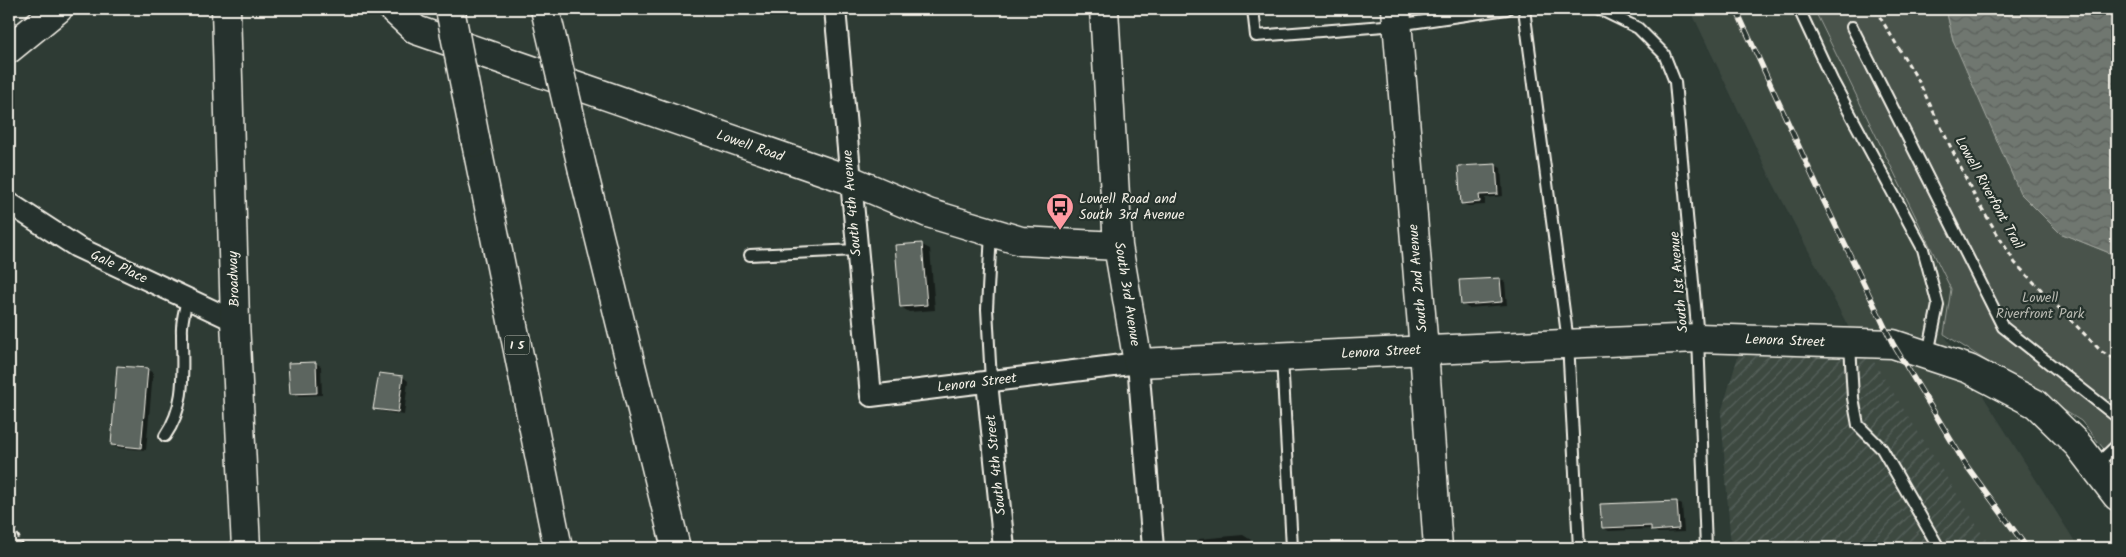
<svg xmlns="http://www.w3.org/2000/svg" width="2126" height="557" font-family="Kalam,sans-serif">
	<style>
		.built { fill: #3c4841 }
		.industrial { fill: url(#industrial-furrows) }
		.green { fill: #48524c; stroke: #9ea29a }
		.water { fill: url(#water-waves); stroke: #a4a8a0 }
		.shadow { fill: #0007 }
		.building { fill: #5c655e; stroke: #f4f1e8 }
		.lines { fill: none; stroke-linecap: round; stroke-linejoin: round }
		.lane-casing { stroke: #f4f1e8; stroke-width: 14 }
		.street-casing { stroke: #f4f1e8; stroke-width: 24 }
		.secondary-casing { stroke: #f4f1e8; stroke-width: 31 }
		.highway-casing { stroke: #f4f1e8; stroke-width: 31 }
		.path { stroke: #f4f1e8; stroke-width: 3; stroke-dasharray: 5 4; stroke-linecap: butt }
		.lane { stroke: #26332d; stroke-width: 10 }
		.street { stroke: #26332d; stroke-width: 20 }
		.secondary { stroke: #26332d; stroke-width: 28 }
		.highway { stroke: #26332d; stroke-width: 28 }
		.rail-casing { stroke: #f4f1e8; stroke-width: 5.5 }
		.rail { stroke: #26332d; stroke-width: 4; stroke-dasharray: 11; stroke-linecap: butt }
		.highway-bridge-casing { stroke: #f4f1e8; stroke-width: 31; stroke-linecap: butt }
		.highway-bridge { stroke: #26332d; stroke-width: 28 }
		.labels { text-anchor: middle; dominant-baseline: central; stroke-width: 4.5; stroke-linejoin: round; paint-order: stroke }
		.shield { fill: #26332d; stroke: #b6b8b0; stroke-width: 1 }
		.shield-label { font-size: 12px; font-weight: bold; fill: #f4f1e8 }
		.street-label { font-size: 14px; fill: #f4f1e8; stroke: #26332d }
		.poi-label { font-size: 14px; fill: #f4f1e8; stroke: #26332d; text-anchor: start }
		.park-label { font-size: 14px; fill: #b8b9b1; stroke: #26332d }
	</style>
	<defs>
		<pattern id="industrial-furrows" width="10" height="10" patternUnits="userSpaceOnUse" patternTransform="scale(1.25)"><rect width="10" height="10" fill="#3c4841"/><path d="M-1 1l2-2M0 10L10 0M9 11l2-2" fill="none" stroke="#59635c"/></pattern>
		<pattern id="water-waves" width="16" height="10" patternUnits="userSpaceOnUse" patternTransform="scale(1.25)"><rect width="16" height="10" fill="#6f7770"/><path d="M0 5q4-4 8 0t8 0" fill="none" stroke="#5c605b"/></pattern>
	</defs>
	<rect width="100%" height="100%" fill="#2e3b34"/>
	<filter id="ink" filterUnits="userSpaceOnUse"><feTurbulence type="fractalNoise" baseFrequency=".02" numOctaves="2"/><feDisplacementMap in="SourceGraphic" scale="10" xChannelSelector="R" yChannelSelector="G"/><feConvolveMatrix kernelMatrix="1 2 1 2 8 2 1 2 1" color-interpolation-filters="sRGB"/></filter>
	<g filter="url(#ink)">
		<path class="built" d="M1690,9H1814L1951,289L1944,334L2079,548H1986L1885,397L1773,183Z"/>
		<path class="industrial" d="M1739,353L1869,354L1991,548H1731L1721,413Z"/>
		<path class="green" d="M1814,9H1946L1953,40L2060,233L2117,256V465L2081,421L1944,334L1951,289Z"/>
		<path class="water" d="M1946,9H2117V256L2060,233L2020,193L1953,40Z"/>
		<path class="shadow" d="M1495,165L1501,168L1503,196L1485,198V205L1468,206L1462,203Z
			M922,245L930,249L935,310L909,312L901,307Z
			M1500,279L1505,282L1507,305L1468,308L1462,304Z
			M315,363L321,366L322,395L297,396L291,393Z
			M147,369L153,373L146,450L118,448L112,445Z
			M403,377L408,381L404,415L380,411L375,408Z
			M1677,502L1682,505L1684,532L1658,533L1652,529L1609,531L1603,528Z
			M1243,535L1251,540L1252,548H1200L1199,539Z
			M117,546L121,548H108Z"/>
		<path class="building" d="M1496,164L1498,194L1479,195L1480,202L1461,204L1458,166Z
			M922,243L927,305L900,307L895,245Z
			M1500,278L1502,302L1461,305L1459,280Z
			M316,362L317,393L290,394L288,363Z
			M117,366L148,368L141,448L111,445Z
			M379,373L403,376L398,412L373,409Z
			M1677,501L1679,529L1651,531V526L1602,528L1600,504Z"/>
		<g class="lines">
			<defs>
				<path id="lane" d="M1253,9L1256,36L1397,25L1507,9
					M1524,9L1568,342L1579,548
					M1599,9L1638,28L1664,54L1675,82L1698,338L1706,548
					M1799,9L1832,80L1923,249L1938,305L1928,354
					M1852,27L2003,327L2117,417
					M991,232L987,309L991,381
					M750,255L856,250
					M1850,344L1853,398L1858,425L1882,449L1939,548
					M1282,357L1292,548
					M165,436C187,404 182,370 182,333C181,322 185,310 187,299
					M2095,466L2117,445"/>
				<path id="street" d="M835,9L871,396L1138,363L1153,548
					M9,203L77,247L235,321
					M987,382L1004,548"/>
				<path id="secondary" d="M226,9L235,321L246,548
					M393,9L416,30L850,180L928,213L1021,241L1118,246
					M1104,9L1118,246L1138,363L1698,338L1893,344L1969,369L2036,404L2078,445L2117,496
					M1396,9L1424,350L1438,548
					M9,49L58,9"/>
				<path id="highway" d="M476,143L558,548
					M583,171L676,548"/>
			</defs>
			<use href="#lane" class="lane-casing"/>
			<use href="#street" class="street-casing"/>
			<use href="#secondary" class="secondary-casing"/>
			<use href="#highway" class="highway-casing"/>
			<path class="path" d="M1875,9L1918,80L1975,197L2015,263L2102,352L2117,360
				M9,518L24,548"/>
			<use href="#lane" class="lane"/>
			<use href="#street" class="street"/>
			<use href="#secondary" class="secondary"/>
			<use href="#highway" class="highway"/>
			<defs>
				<path id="rail" d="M1736,9L1822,197L1893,344L1966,465L2027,548"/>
			</defs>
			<use href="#rail" class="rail-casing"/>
			<use href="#rail" class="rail"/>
			<defs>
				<path id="highway-bridge" d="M450,9L476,143
					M545,9L583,171"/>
			</defs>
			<use href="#highway-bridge" class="highway-bridge-casing"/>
			<use href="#highway-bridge" class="highway-bridge"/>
		</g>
	</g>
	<defs>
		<symbol id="bus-pin" viewBox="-11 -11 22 30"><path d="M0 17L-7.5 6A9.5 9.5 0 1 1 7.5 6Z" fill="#ff9aa2" stroke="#26332d"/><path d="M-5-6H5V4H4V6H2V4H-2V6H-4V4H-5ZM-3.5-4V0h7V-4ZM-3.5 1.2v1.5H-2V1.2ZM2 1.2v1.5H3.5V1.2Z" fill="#111"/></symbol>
	</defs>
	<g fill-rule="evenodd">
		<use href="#bus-pin" x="1044" y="191" width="32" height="43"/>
	</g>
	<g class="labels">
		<rect class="shield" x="504.5" y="335.5" width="25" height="19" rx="4"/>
		<g class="shield-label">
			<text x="517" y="345">I 5</text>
		</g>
		<g class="street-label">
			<text transform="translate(750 146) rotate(19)">Lowell Road</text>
			<text transform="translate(1989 193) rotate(61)">Lowell Riverfont Trail</text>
			<text transform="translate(852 203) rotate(-95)">South 4th Avenue</text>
			<text transform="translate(119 267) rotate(25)">Gale Place</text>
			<text transform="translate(1418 278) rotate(-95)">South 2nd Avenue</text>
			<text transform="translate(234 279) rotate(-92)">Broadway</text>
			<text transform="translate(1679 282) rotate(-95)">South 1st Avenue</text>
			<text transform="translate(1127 294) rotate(81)">South 3rd Avenue</text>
			<text transform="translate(1785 341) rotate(2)">Lenora Street</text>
			<text transform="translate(1381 352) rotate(-3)">Lenora Street</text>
			<text transform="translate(977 383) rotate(-7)">Lenora Street</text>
			<text transform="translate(996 465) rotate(-96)">South 4th Street</text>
		</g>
		<g class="poi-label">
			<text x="1079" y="199">Lowell Road and<tspan x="1079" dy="16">South 3rd Avenue</tspan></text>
		</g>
		<g class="park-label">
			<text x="2040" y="298">Lowell<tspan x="2040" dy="16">Riverfront Park</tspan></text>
		</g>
	</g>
	<rect width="2126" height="557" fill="none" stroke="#26332d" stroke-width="30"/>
	<rect x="15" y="15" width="2096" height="527" fill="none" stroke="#f4f1e8" stroke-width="2" filter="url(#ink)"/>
</svg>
